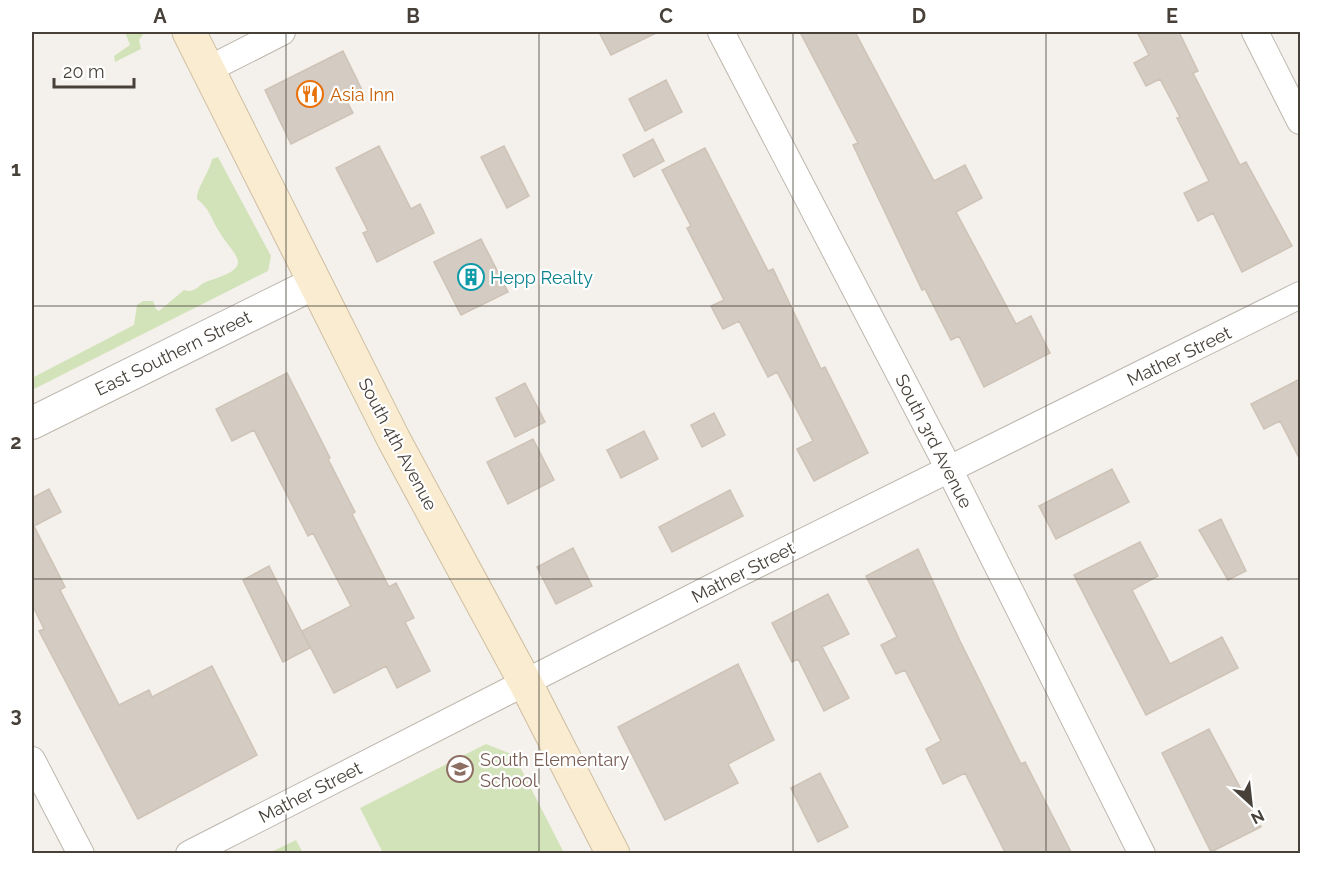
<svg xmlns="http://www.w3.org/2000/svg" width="1332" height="885" font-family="Raleway,sans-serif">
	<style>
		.green { fill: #d3e3b9 }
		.building { fill: #d4cbc2; stroke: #cec3b6; stroke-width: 1.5 }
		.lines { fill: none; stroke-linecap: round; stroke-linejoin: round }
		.minor-casing { stroke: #beb7ae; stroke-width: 28 }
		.tertiary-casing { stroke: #beb7ae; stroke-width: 34 }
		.secondary-casing { stroke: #cebea0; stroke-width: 35 }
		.minor { stroke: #fff; stroke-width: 26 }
		.tertiary { stroke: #fff; stroke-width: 32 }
		.secondary { stroke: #f9ecd0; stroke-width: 33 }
		.grid { fill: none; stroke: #47413a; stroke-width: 1.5; stroke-opacity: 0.55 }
		.labels { text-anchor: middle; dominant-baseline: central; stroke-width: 4.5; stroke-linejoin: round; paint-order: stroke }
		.food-label { font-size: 18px; fill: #c56008; stroke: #fff; text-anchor: start }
		.culture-label { font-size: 18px; fill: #0d838f; stroke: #fff; text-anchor: start }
		.street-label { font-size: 18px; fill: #47413a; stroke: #fff }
		.education-label { font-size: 18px; fill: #785e54; stroke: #fff; text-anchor: start }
		.neatline { fill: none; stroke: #47413a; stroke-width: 2 }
		.grid-label { font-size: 20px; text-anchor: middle; font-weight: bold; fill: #47413a }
	</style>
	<rect width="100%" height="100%" fill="#f4f0eb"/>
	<path class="green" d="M125,32H145L139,40L141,49L115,62L114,56L130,45Z
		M218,157L271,256L268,271L32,390V378L134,325L137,305L143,301H153L156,309L159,311L184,290C196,294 198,284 208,281C257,266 235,258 218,230C211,218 209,208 197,199C196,189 210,171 212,159Z
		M486,744L514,755L564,853H383L360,808Z
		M296,840L303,853H269Z"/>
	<path class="building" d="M599,32H658L611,55Z
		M800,32H855L934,181L965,165L982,198L956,212L1016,324L1031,316L1050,353L984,387L959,336L951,340L925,289L922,290L853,145L858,143Z
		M1137,32H1179L1198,71L1193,73L1240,165L1246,162L1292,246L1242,272L1213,213L1198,221L1184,193L1209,181L1177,118L1180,117L1160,79L1146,86L1134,63L1149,55Z
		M343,51L362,90L345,98L353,113L291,144L265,90Z
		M666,80L682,112L645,131L629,99Z
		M653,139L664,161L634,177L623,155Z
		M379,146L411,209L420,204L434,233L377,262L363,233L368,231L336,168Z
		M504,146L529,196L507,208L481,157Z
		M705,148L768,271L773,269L821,369L825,367L868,453L814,481L797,449L813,441L777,372L768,377L739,321L723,329L711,306L724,300L687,228L691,226L662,170Z
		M481,239L508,292L461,315L434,262Z
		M287,373L330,458L328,459L355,512L352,514L389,587L396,583L414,618L405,622L430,671L397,688L386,666L334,693L302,631L351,606L313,533L308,536L254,430L232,441L216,409Z
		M1300,379V460L1280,421L1264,429L1251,404Z
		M525,383L545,422L515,437L496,398Z
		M714,413L725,435L702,447L691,425Z
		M644,431L658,459L621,478L607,450Z
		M533,439L554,480L508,504L487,462Z
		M1112,469L1129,502L1056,539L1039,506Z
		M49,489L61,512L34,526L65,587L60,590L119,705L149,690L152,697L212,666L257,755L138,819L39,631L44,629L32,604V498Z
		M730,490L743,516L672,552L659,527Z
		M1221,519L1246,571L1228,580L1199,530Z
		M1140,542L1158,576L1132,590L1170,664L1222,637L1238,668L1146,715L1074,575Z
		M573,548L592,586L556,604L537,567Z
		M918,549L960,641L1021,764L1025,762L1072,854H1006L965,773L943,784L926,749L941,741L905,670L896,674L881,645L897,637L866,576Z
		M269,566L310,648L283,662L243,580Z
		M828,594L849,634L822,647L849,698L824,711L798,659L792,662L772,623Z
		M738,664L774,740L728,764L738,783L665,820L618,727Z
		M1209,729L1261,827L1211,852L1162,753Z
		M820,773L848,827L818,842L791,788Z"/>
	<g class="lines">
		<defs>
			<path id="minor" d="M721,32L949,469L1142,854
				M1255,32L1300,121
				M209,69L282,32
				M32,760L81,854
				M189,854L734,576L1300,295"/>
			<path id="tertiary" d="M32,423L315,283"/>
			<path id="secondary" d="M189,32L394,440L525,682L613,854"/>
		</defs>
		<use href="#minor" class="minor-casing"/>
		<use href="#tertiary" class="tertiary-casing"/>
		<use href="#secondary" class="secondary-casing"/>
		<use href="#minor" class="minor"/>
		<use href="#tertiary" class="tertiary"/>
		<use href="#secondary" class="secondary"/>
	</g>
	<path class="grid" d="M286,32V854M539,32V854M793,32V854M1046,32V854M32,306H1300M32,579H1300"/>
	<defs>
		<symbol id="restaurant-ring" viewBox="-11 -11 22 22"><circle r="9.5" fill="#fff" stroke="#e8710a" stroke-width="1.5"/><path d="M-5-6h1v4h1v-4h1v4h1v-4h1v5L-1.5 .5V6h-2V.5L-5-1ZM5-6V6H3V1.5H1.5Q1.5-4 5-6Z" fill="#e8710a"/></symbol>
		<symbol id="building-ring" viewBox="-11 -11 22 22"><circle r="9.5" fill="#fff" stroke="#0f9aa8" stroke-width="1.5"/><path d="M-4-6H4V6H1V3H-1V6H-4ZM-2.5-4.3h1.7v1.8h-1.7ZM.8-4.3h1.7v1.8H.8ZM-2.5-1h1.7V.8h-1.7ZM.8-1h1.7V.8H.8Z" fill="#0f9aa8"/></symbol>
		<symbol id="school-ring" viewBox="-11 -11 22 22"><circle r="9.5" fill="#fff" stroke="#8d6e63" stroke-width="1.5"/><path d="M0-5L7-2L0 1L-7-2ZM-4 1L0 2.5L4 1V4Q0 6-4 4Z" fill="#8d6e63"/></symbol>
	</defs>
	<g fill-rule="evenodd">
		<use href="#restaurant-ring" x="295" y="79" width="30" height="30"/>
		<use href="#building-ring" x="456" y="262" width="30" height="30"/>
		<use href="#school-ring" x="445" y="754" width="30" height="30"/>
	</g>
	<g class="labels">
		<g class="food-label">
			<text x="330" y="94">Asia Inn</text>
		</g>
		<g class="culture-label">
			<text x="490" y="277">Hepp Realty</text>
		</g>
		<g class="street-label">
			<text transform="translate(173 353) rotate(-26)">East Southern Street</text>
			<text transform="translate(1179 356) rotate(-26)">Mather Street</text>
			<text transform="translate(934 441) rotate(63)">South 3rd Avenue</text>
			<text transform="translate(398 444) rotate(62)">South 4th Avenue</text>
			<text transform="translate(743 572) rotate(-27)">Mather Street</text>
			<text transform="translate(310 792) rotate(-27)">Mather Street</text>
		</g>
		<g class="education-label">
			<text x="480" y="759">South Elementary<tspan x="480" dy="21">School</tspan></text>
		</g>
	</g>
	<rect width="1332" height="885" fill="none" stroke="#ffffff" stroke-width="66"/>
	<g transform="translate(1251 804) rotate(153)" stroke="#ffffff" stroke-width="4.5" paint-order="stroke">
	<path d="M0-4.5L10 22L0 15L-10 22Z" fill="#47413a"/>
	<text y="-9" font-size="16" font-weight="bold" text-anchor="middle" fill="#47413a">N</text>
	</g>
	<path d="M54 78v9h80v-9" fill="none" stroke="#47413a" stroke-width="3"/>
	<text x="63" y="78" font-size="18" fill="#47413a" stroke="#ffffff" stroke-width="4.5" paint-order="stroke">20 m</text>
	<rect x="33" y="33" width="1266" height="819" class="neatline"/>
	<g class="grid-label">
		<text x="160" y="23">A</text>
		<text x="413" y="23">B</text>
		<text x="666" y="23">C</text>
		<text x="919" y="23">D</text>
		<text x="1172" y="23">E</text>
		<text x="16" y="176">1</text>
		<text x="16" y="449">2</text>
		<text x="16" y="722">3</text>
	</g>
</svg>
